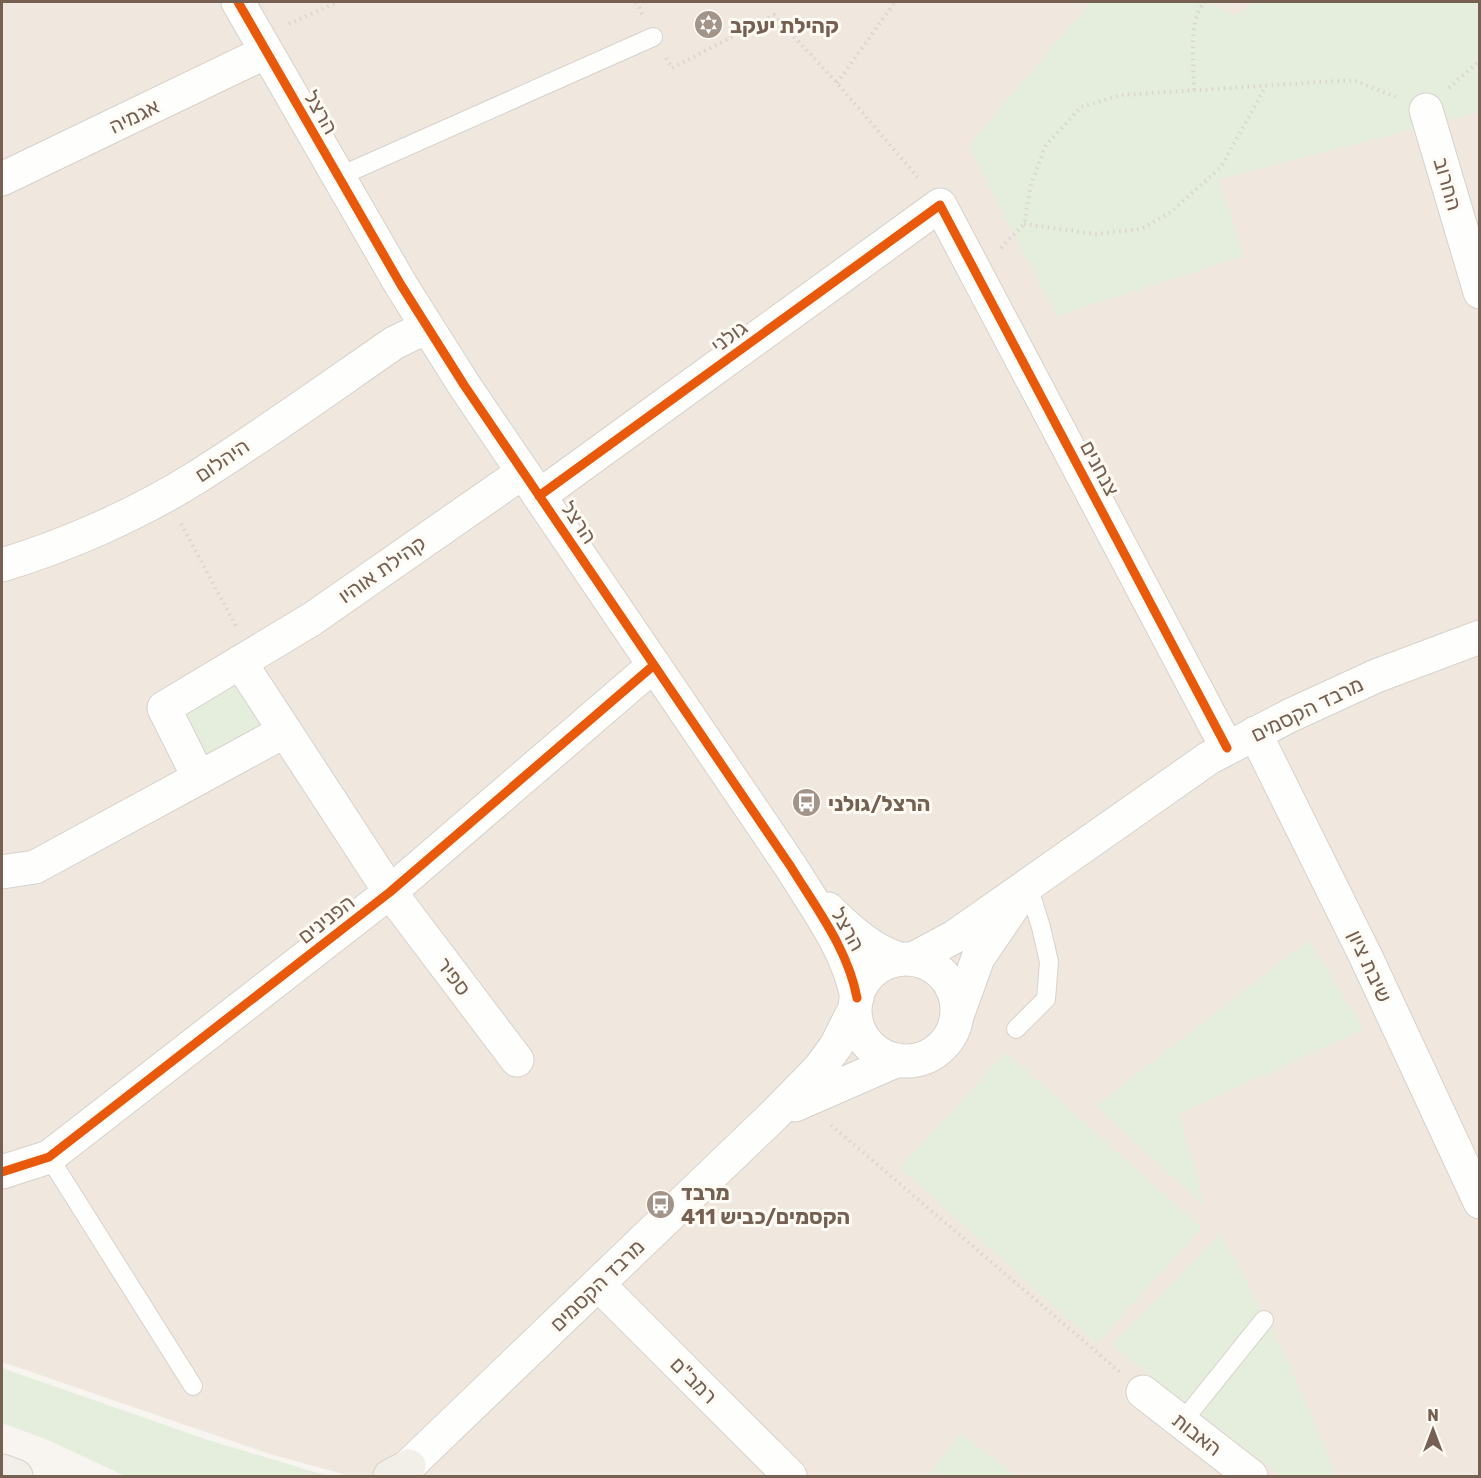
<svg xmlns="http://www.w3.org/2000/svg" width="1481" height="1478" font-family="Rubik,'Noto Sans Hebrew',sans-serif">
	<style>
		.residential { fill: #f0e8df }
		.green { fill: #e5eedc }
		.lines { fill: none; stroke-linecap: round; stroke-linejoin: round }
		.service-casing { stroke: #d6d1cb; stroke-width: 20 }
		.minor-casing { stroke: #d6d1cb; stroke-width: 35 }
		.tertiary-casing { stroke: #d6d1cb; stroke-width: 35 }
		.primary-casing { stroke: #d9d2cd; stroke-width: 35 }
		.path { stroke: #dad5d0; stroke-width: 4; stroke-dasharray: 1.5 4.5; stroke-linecap: butt }
		.service { stroke: #fefefd; stroke-width: 18 }
		.minor { stroke: #fefefd; stroke-width: 33 }
		.tertiary { stroke: #fefefd; stroke-width: 33 }
		.primary { stroke: #f2efe9; stroke-width: 33 }
		.cycleway-casing { stroke: #fefaf4; stroke-width: 13 }
		.cycleway { stroke: #e8590c; stroke-width: 9 }
		.labels { text-anchor: middle; dominant-baseline: central; stroke-width: 6; stroke-linejoin: round; paint-order: stroke }
		.poi-label { font-size: 21px; font-weight: bold; fill: #756052; stroke: #fefaf4; text-anchor: start }
		.street-label { font-size: 21px; fill: #756052; stroke: #fefaf4 }
	</style>
	<rect width="100%" height="100%" fill="#f8f5f0"/>
	<path class="residential" d="M2,2H1479V1476H350L273,1455L2,1362Z"/>
	<path class="green" d="M1091,2H1207L1236,15L1254,2H1479V112L1219,179L1244,256L1056,316L968,146Z
		M240,662L285,731L199,778L164,708Z
		M1309,940L1364,1029L1179,1114L1206,1208L1096,1106Z
		M1006,1052L1202,1228L1096,1344L900,1168Z
		M1221,1233L1291,1367L1337,1476H1281L1111,1345Z
		M2,1368L208,1440L328,1476H125L48,1440L2,1423Z
		M960,1433L1017,1476H927Z"/>
	<g class="lines">
		<defs>
			<path id="service" d="M338,177L653,37
				M1016,1029L1046,999L1049,962L1041,927L1028,886
				M49,1157L193,1386
				M1182,1422L1264,1320"/>
			<path id="minor" d="M1426,110L1480,292
				M2,179L266,52
				M539,496L940,205L1227,748
				M2,565C68,545 138,514 197,477C264,435 329,388 394,343L427,327
				M240,662L390,892L517,1060
				M1255,733L1366,957L1480,1202
				M199,778L164,708L312,619L523,472
				M2,872L35,867L285,731
				M913,959L954,937L1209,758L1289,716L1376,676L1480,637
				M957,1016L978,958L1016,902
				M2,1172L49,1157L390,892L654,665
				M598,1284L790,1476
				M1143,1392L1251,1476"/>
			<path id="tertiary" d="M238,2L401,285L464,385L791,867C816,908 848,949 857,998
				M828,909C849,930 870,949 899,959
				M855 1010a51 51 0 1 1 102 0a51 51 0 1 1-102 0Z
				M795,1105L898,1060
				M398,1476L774,1115L819,1069L836,1046L855,1008"/>
			<path id="primary" d="M2,1471L16,1476
				M390,1476L409,1466"/>
		</defs>
		<use href="#service" class="service-casing"/>
		<use href="#minor" class="minor-casing"/>
		<use href="#tertiary" class="tertiary-casing"/>
		<use href="#primary" class="primary-casing"/>
		<path class="path" d="M636,2L642,14
			M289,24L338,2
			M666,58L672,68L774,15L837,83L920,180
			M837,83L895,2
			M1449,88L1480,60
			M1194,90C1194,66 1187,19 1205,2
			M1024,224L1096,234L1141,229L1171,212L1221,167L1266,86
			M1001,248L1024,224L1031,184L1046,145L1081,107L1121,95L1353,80L1396,97
			M181,524L236,626
			M831,1125L1120,1372"/>
		<use href="#service" class="service"/>
		<use href="#minor" class="minor"/>
		<use href="#tertiary" class="tertiary"/>
		<use href="#primary" class="primary"/>
		<defs>
			<path id="cycleway" d="M238,2L401,285L464,385L791,867C816,908 848,949 857,998
				M539,496L940,205L1227,748
				M2,1172L49,1157L390,892L654,665"/>
		</defs>
		<use href="#cycleway" class="cycleway-casing"/>
		<use href="#cycleway" class="cycleway"/>
	</g>
	<defs>
		<symbol id="synagogue-disc" viewBox="-11 -11 22 22"><circle r="9.5" fill="#a39489" stroke="#fefaf4"/><path d="M0-6.5L5.6 3.2H-5.6ZM0 6.5L5.6-3.2H-5.6Z" fill="#fff"/></symbol>
		<symbol id="bus-disc" viewBox="-11 -11 22 22"><circle r="9.5" fill="#a39489" stroke="#fefaf4"/><path d="M-5-6H5V4H4V6H2V4H-2V6H-4V4H-5ZM-3.5-4V0h7V-4ZM-3.5 1.2v1.5H-2V1.2ZM2 1.2v1.5H3.5V1.2Z" fill="#fff"/></symbol>
	</defs>
	<g fill-rule="evenodd">
		<use href="#synagogue-disc" x="692" y="8" width="33" height="33"/>
		<use href="#bus-disc" x="790" y="786" width="33" height="33"/>
		<use href="#bus-disc" x="644" y="1188" width="33" height="33"/>
	</g>
	<g class="labels">
		<g class="poi-label">
			<text x="730" y="25">קהילת יעקב</text>
			<text x="828" y="803">הרצל/גולני</text>
			<text x="681" y="1192">מרבד<tspan x="681" dy="24">הקסמים/כביש 411</tspan></text>
		</g>
		<g class="street-label">
			<text transform="translate(321 112) rotate(60)">הרצל</text>
			<text transform="translate(134 116) rotate(-26)">אגמיה</text>
			<text transform="translate(1448 184) rotate(74)">החרוב</text>
			<text transform="translate(729 336) rotate(-36)">גולני</text>
			<text transform="translate(222 460) rotate(-34)">היהלום</text>
			<text transform="translate(1100 468) rotate(62)">צנחנים</text>
			<text transform="translate(579 522) rotate(56)">הרצל</text>
			<text transform="translate(382 569) rotate(-35)">קהילת אוהיו</text>
			<text transform="translate(1307 709) rotate(-26)">מרבד הקסמים</text>
			<text transform="translate(326 919) rotate(-38)">הפנינים</text>
			<text transform="translate(848 929) rotate(61)">הרצל</text>
			<text transform="translate(1370 966) rotate(65)">שיבת ציון</text>
			<text transform="translate(454 976) rotate(53)">ספיר</text>
			<text transform="translate(597 1285) rotate(-44)">מרבד הקסמים</text>
			<text transform="translate(694 1380) rotate(45)">רמב"ם</text>
			<text transform="translate(1197 1434) rotate(38)">האבות</text>
		</g>
	</g>
	<rect width="1481" height="1478" fill="none" stroke="#756052" stroke-width="6"/>
	<g transform="translate(1433 1430)" stroke="#fefaf4" stroke-width="4.5" paint-order="stroke">
	<path d="M0-4.5L10 22L0 15L-10 22Z" fill="#756052"/>
	<text y="-9" font-size="16" font-weight="bold" text-anchor="middle" fill="#756052">N</text>
	</g>
</svg>
